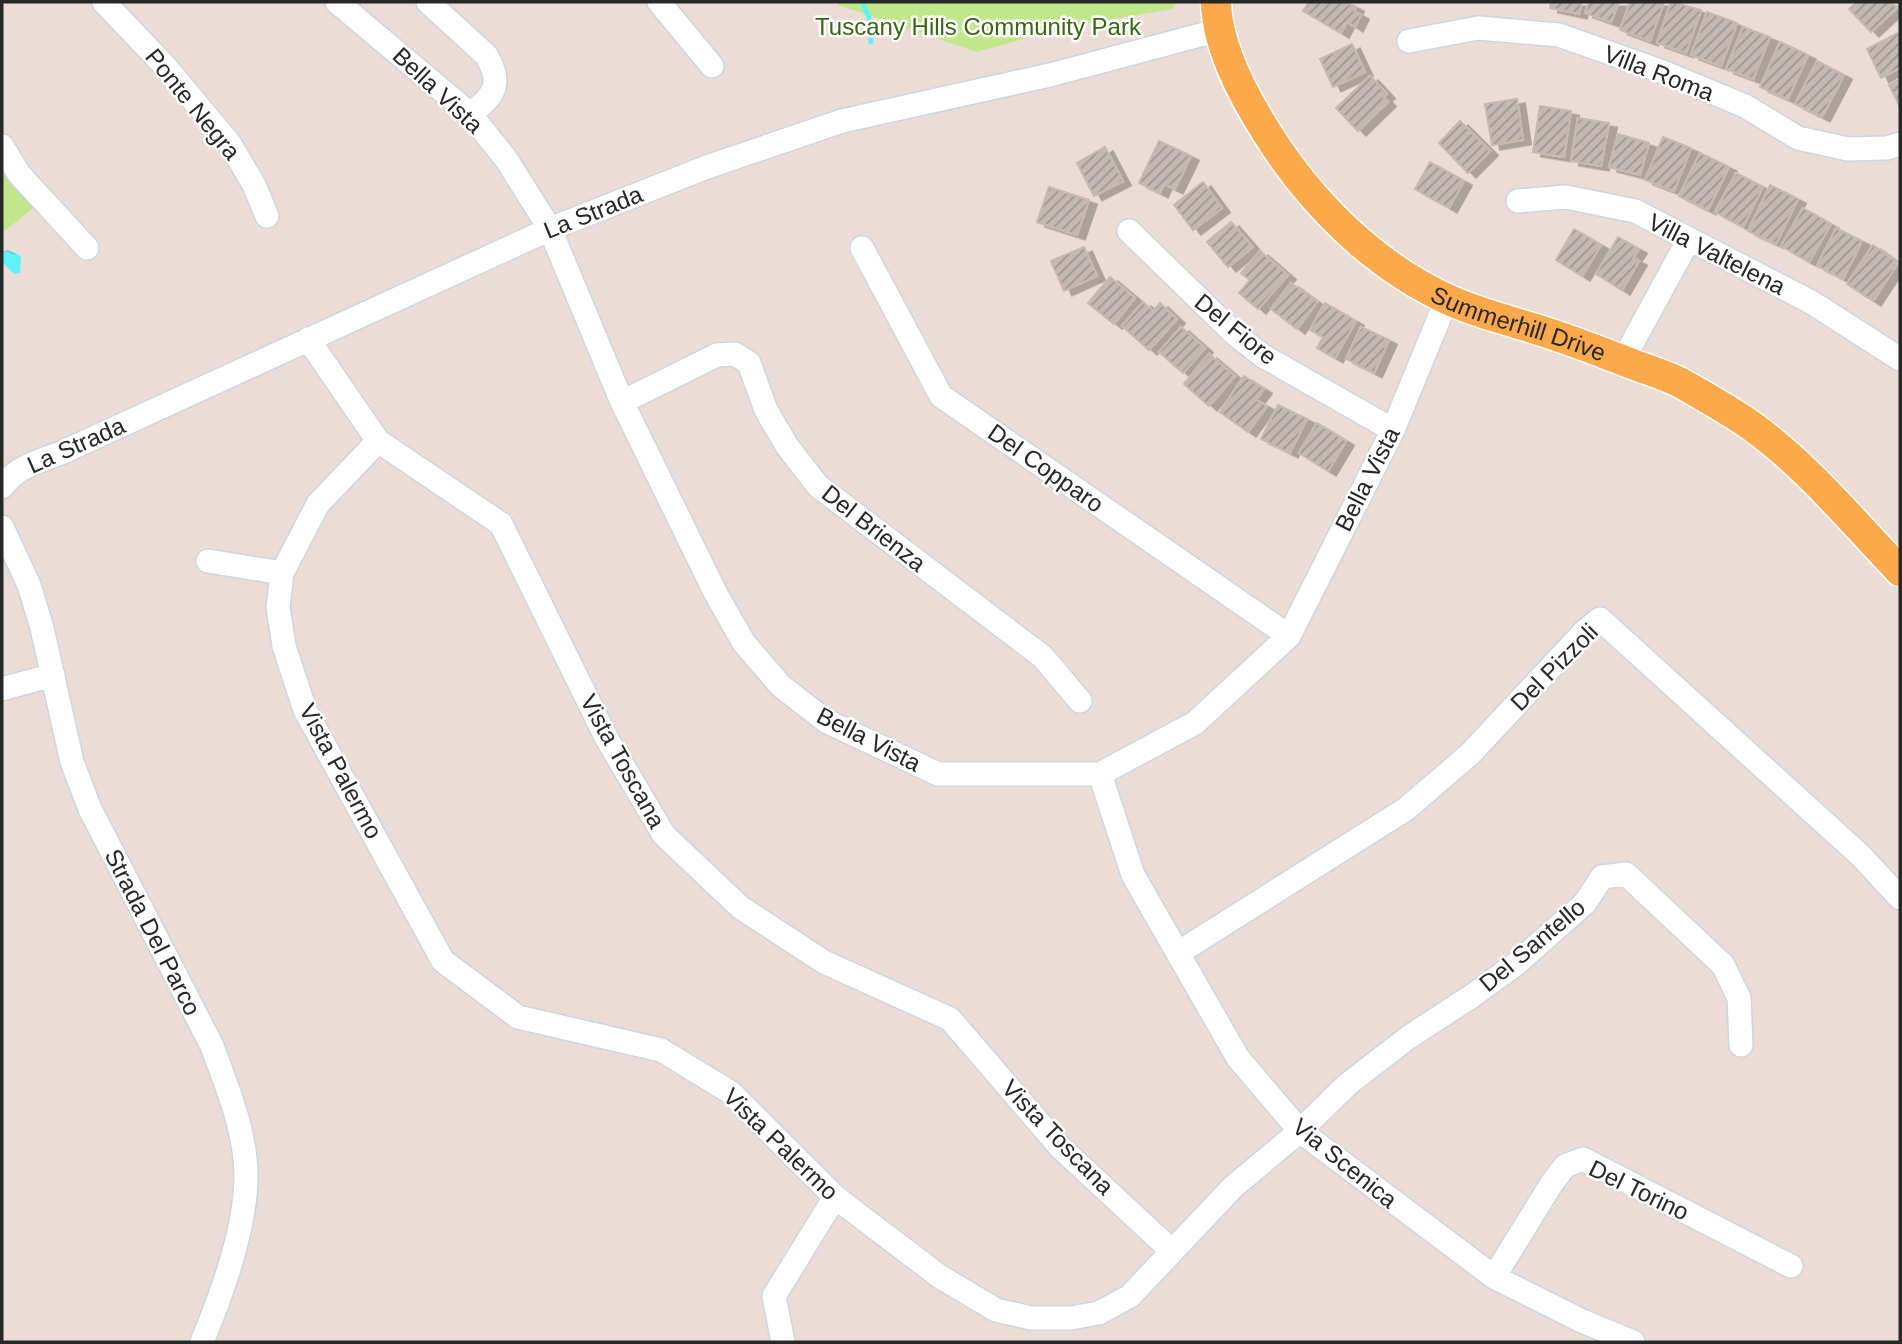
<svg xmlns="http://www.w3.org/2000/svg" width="1902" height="1344" font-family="Helvetica,sans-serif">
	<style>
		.grass { fill: #c1e78d }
		.water { fill: url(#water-ripples) }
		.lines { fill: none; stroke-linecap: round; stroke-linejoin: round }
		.stream { stroke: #5ff2f8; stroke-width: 5 }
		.building { fill: url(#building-hatch); stroke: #c6b9b0; stroke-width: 2; filter: url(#shadow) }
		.minor-casing { stroke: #ccd5e2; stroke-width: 26 }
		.major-casing { stroke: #fff; stroke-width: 33 }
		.minor { stroke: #fff; stroke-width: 23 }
		.major { stroke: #fba94b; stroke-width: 30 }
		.labels { text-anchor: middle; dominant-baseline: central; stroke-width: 5; stroke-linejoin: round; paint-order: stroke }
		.park-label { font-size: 24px; fill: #386713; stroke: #fff }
		.street-label { font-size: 24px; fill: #272727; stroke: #fff }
	</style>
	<defs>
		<pattern id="water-ripples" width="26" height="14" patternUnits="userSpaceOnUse" patternTransform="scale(1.75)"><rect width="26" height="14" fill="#5ff2f8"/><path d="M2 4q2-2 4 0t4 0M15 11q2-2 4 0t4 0" fill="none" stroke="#53d0d5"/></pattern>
		<pattern id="building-hatch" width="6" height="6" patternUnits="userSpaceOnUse" patternTransform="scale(1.75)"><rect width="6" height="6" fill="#c2b9b3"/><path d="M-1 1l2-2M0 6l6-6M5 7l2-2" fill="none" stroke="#9e9692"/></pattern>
		<filter id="shadow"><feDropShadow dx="8" dy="4.5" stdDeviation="0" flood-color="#0004"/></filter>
	</defs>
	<rect width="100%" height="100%" fill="#ebddd6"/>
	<path class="grass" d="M839,2H1177L1172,9L1066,27L977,52L838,5Z
		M2,142L45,199L2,233Z"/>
	<path class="water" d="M8,250L21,256L20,273L14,274L2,262V252Z"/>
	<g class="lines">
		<path class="stream" d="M862,2L869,17L871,42"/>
	</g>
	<path class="building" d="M1309,2H1346L1356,7L1354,11L1361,15L1355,27L1347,22L1341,33L1303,11Z
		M1551,2H1582L1579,14L1550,8Z
		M1589,2H1619L1611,22L1585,13Z
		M1630,2H1664L1650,41L1620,30Z
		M1671,2L1701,10L1686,53L1657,43Z
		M1857,2H1891L1897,8L1871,32L1849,9Z
		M1707,12L1737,23L1721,66L1691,55Z
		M1743,27L1770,37L1753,79L1726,69Z
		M1900,32V68L1881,78L1867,49Z
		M1780,42L1808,55L1788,99L1760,87Z
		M1352,44L1365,72L1333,87L1320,59Z
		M1817,61L1844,75L1822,117L1795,104Z
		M1370,76L1387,94L1383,97L1388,102L1358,131L1336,108Z
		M1900,79V107L1889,85Z
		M1517,99L1523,140L1492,145L1485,104Z
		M1540,106L1571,111L1564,157L1533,152Z
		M1578,118L1609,123L1601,166L1571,161Z
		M1460,121L1490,151L1468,173L1439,143Z
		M1618,134L1649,143L1640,175L1609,167Z
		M1663,137L1691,148L1674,191L1645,180Z
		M1159,141L1191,156L1175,189L1164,184L1160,193L1139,183Z
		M1105,147L1123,181L1094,196L1077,163Z
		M1700,153L1729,167L1708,210L1679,196Z
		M1430,162L1464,181L1449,208L1415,189Z
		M1736,173L1763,187L1743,227L1715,212Z
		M1203,182L1222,208L1193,230L1174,205Z
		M1770,185L1798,199L1776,244L1748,231Z
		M1049,187L1089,200L1077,235L1037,222Z
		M1803,208L1831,224L1809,262L1781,246Z
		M1231,222L1253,247L1228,267L1207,242Z
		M1836,228L1862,241L1843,279L1817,266Z
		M1574,229L1601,245L1582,276L1556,260Z
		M1618,237L1639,249L1633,258L1639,261L1622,290L1596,274Z
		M1873,245L1898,263L1873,301L1847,284Z
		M1084,247L1097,276L1064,291L1051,261Z
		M1260,251L1288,275L1258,309L1239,293L1250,280L1241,273Z
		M1110,277L1135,298L1114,324L1088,303Z
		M1291,283L1317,302L1297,329L1271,309Z
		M1143,302L1153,311L1160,303L1177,319L1149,350L1122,326Z
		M1325,303L1356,321L1335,358L1317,348L1323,337L1310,330Z
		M1181,327L1205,348L1183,373L1159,352Z
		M1361,327L1389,340L1374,373L1346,359Z
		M1209,354L1235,376L1209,406L1184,384Z
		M1244,376L1264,389L1256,400L1267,406L1248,432L1220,412Z
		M1278,405L1307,419L1290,453L1261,439Z
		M1317,423L1346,441L1328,471L1299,453Z"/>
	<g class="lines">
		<defs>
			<path id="minor" d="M104,2L163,64L230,144L254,185L267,216
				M337,2L470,114L506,159L550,229L622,402L716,594L744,643L781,686L826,721L938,774H1100L1195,723L1289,636L1393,430L1447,299
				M428,2L486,55C503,83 495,96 470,114
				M659,2L712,66
				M1409,41L1478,28L1559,35L1663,72L1745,106L1798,138L1848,149L1887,148L1900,144
				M2,146L19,174L87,248
				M1518,201L1566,197L1635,211L1811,302L1900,359
				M1129,231L1235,334L1263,356L1393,430
				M862,248L941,396L1289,636
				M308,339L378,441L501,524L607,739L664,835L740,907L824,962L950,1019L1060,1147L1172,1251
				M1623,360L1689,239
				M622,402L717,355L735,354L749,363L766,410L787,446L818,486L1043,657L1080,701
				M378,441L318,504L282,573L278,607L284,646L305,710L443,961L518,1017L661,1050L730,1092L835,1197L939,1276L996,1310L1031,1318H1071L1099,1313L1130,1296L1233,1187L1300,1131L1348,1084L1409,1037L1472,996L1516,964L1585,903L1602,877L1626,874L1723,965L1739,998L1741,1045
				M2,487C16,467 39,461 61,453L550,229L707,167L842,121L1050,75L1219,30
				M2,527L29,585L42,628L72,762L90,809L212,1046C227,1087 246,1132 246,1176C246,1228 222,1294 202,1342
				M208,561L282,573
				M2,689L53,675
				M1100,774L1133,875L1238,1058L1300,1131L1494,1277L1582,1321L1633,1342
				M1178,953L1406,809L1470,754L1585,631L1600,619L1861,856L1900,898
				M1494,1277L1552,1183L1565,1166L1583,1159L1791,1266
				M783,1342L774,1296L835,1197"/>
			<g id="major">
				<path id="s1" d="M1216,2C1217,47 1243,95 1267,133C1310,202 1373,265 1447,299C1474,312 1504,319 1532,328C1566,338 1599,351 1632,364C1648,370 1665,375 1681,383C1705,397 1731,411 1753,427C1808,467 1853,522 1900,571"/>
			</g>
		</defs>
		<use href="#minor" class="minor-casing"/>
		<use href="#major" class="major-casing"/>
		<use href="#minor" class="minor"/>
		<use href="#major" class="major"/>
	</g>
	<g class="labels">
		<g class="park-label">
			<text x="978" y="26">Tuscany Hills Community Park</text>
		</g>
		<g class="street-label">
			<text transform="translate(1659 73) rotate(21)">Villa Roma</text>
			<text transform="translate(438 90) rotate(43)">Bella Vista</text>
			<text transform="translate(193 104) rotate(51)">Ponte Negra</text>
			<text transform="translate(593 212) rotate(-22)">La Strada</text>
			<text transform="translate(1717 254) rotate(27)">Villa Valtelena</text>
			<text stroke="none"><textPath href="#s1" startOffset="466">Summerhill Drive</textPath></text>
			<text transform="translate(1236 329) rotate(39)">Del Fiore</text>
			<text transform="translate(76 445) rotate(-24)">La Strada</text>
			<text transform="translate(1046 468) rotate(35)">Del Copparo</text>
			<text transform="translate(1367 479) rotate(-63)">Bella Vista</text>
			<text transform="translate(874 528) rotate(38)">Del Brienza</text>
			<text transform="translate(1554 667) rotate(-45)">Del Pizzoli</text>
			<text transform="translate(869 739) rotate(27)">Bella Vista</text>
			<text transform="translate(623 761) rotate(61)">Vista Toscana</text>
			<text transform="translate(341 771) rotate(62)">Vista Palermo</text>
			<text transform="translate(153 932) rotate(63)">Strada Del Parco</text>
			<text transform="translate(1532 945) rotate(-40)">Del Santello</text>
			<text transform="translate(1058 1137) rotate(46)">Vista Toscana</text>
			<text transform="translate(781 1144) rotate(44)">Vista Palermo</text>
			<text transform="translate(1345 1163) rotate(39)">Via Scenica</text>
			<text transform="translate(1639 1190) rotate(26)">Del Torino</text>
		</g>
	</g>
	<rect width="1902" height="1344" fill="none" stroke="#272727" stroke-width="7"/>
</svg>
